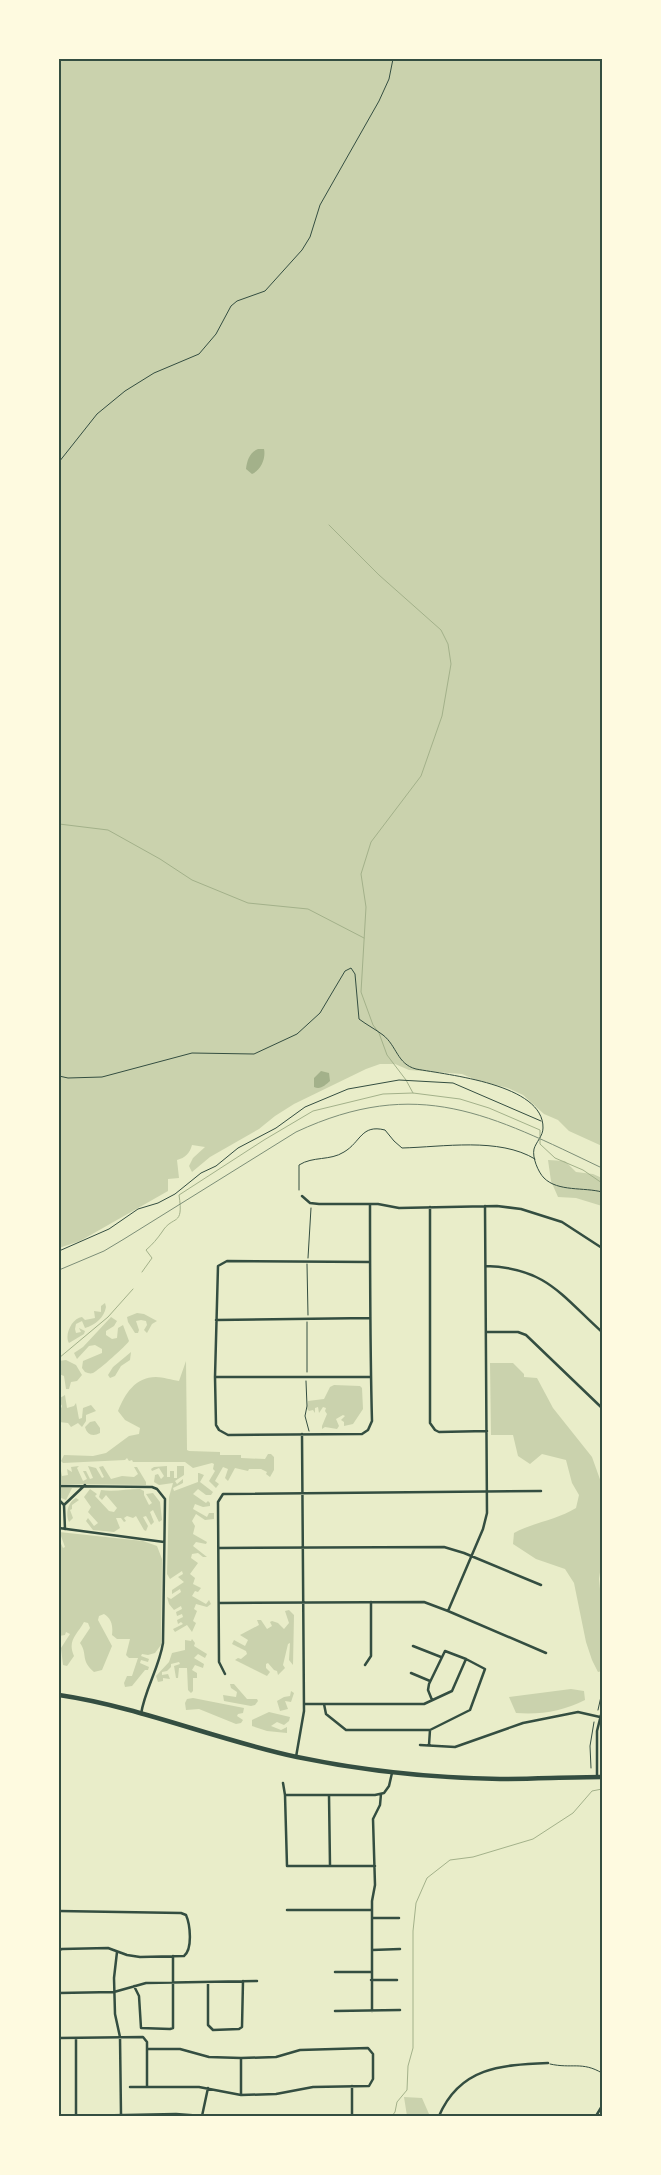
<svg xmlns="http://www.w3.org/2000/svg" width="661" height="2175" font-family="Arial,sans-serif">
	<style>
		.green { fill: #cad2ad }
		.water { fill: #a3b18a }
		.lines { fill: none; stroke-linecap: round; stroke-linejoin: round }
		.stream { stroke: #a3b18a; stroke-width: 1 }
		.path { stroke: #344e41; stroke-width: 1 }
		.minor { stroke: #344e41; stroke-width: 2.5 }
		.primary { stroke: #344e41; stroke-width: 4.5 }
		.rail { stroke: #7c8e77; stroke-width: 1 }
		.neatline { fill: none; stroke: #344e41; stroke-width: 2 }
	</style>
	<rect width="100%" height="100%" fill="#e9edc9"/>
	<path class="green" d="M59,59H602V1146L569,1131L558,1120L544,1114L523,1095L508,1088L476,1080L462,1074L409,1070L395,1064H380L366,1069L294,1104L275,1116L259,1129L210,1157L192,1172L189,1166L193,1158L205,1147L192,1145C190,1153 185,1158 177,1160L179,1178L168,1179V1191L80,1241L59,1248Z
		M548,1160L565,1161L576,1172L593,1174L602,1178V1206L576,1198L558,1197L551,1181Z
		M105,1303L106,1307C104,1318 95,1325 85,1328L82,1321L76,1324L75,1329L76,1333L81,1332L79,1328L85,1331L84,1334L69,1343C64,1335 72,1318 82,1317L85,1320L95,1318L94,1311L101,1312V1306Z
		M137,1313L144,1314L157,1321L152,1324L147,1333L144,1330L147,1325L146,1321L141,1320L136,1321L139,1330L138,1333H135L128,1322L127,1317Z
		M111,1317L117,1321L114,1326L106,1331V1335L112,1339L117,1338L118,1328L123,1325L129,1341C126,1346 99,1370 93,1373C90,1374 88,1373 85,1372L82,1368L83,1361L102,1353V1349L95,1345L89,1346L77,1359L74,1353L83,1347Z
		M131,1352L130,1360L121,1366L115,1376L110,1378L108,1375L113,1367Z
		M66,1360L76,1365L82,1375L77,1381L71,1382L69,1389H66L64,1376L59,1374V1361Z
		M186,1361L187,1450L189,1451L220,1452V1455H241V1458L265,1459L268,1454H271L274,1457V1470L270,1477L266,1474L267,1472L261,1469H249L248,1471L235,1468L228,1481L225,1478L228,1469L223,1467L215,1481L219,1484L216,1488L209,1481L215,1471L213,1469L214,1464L212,1463L193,1468L185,1462H133L132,1460L129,1461L127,1458L125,1460L63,1463L61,1461L64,1455L93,1456L106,1453L129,1436L139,1434L140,1428L125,1420L118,1411C125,1394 135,1377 156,1377C163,1377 172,1380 179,1381Z
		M490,1363H513L524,1374V1377L537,1378L553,1408L592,1457L602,1485V1558L599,1579L602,1609V1671L598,1672L592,1660L586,1642L574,1583L565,1569L536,1559L513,1544L514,1533C534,1522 557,1520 576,1508L579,1495L572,1483L566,1460L542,1454L530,1464L518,1456L513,1435H491Z
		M334,1385L360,1386L362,1388L363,1409L353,1424L344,1426V1422L341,1420L345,1416L343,1415L336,1419L339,1426L337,1429L325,1427L322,1429V1426L327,1414L325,1411L326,1408L323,1407L319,1413L318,1407L315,1408V1413L313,1410L309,1411L307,1409L308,1401L324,1399L330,1387Z
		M65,1395L67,1408L74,1406L76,1403L79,1419L82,1418L83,1408L91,1405L96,1411L86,1415V1421L82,1427L78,1423L71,1427L68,1423L59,1422V1413L62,1406L59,1401L60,1398Z
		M95,1421L100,1428V1433C93,1437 87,1435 85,1427L90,1422Z
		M79,1466L77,1468L83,1481L87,1479L83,1471H86L90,1479L93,1478L88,1466L96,1468L102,1478L104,1477L99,1467L103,1466L111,1479L122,1476L134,1477L138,1474L134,1467H137L146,1482V1485L59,1484V1471H61L62,1476L68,1475L67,1469L72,1472L71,1467Z
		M167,1466V1477H170V1471H174V1478H177V1466H184V1475L175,1481L177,1484L183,1479V1483L173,1488L174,1491L198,1482V1473H199L204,1475L200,1482L213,1492L211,1495H206L198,1489L193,1494L206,1503L208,1501L210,1503V1506L203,1507L195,1504L193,1509L207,1517L209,1513H214V1519L205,1520L196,1514L192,1521L195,1526L193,1534L207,1542L206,1544L196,1542L193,1546L207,1557H203L198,1553L192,1554L191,1558L198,1563L190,1574L195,1578L193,1584L201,1588L198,1592L195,1591L192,1596L206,1604L209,1600L211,1604L207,1607L196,1604L194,1609L197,1611L193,1621L196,1623L192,1632L187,1625L175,1632L173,1629L183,1624L181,1622L178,1624L177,1620L183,1617L182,1614L177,1616L176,1612L182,1609L181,1606L174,1610L169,1604L167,1597L171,1599L181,1592L180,1589L172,1594V1590L184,1582L178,1577L183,1574L182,1571L170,1579L167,1574L169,1497L173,1483L159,1485L154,1482L155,1475L158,1474L161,1479L164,1476L159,1468L152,1471L151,1469L154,1467Z
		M59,1487L72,1488L66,1500L59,1497Z
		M90,1489L97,1494L95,1496L109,1511L114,1512L117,1508L106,1495L102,1500L99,1497L101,1490C114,1492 127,1489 140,1489L144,1491V1495L149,1505L152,1503L146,1494L153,1493L160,1502L162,1520L159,1522L153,1510L150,1512L154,1522L151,1525L146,1516L143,1517L148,1526L146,1531L144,1530L136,1516L133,1518L127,1516L124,1518L126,1521L124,1522L121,1518H116L120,1528L114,1532L93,1530L86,1521L88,1518L94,1526L98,1523L88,1512L91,1507L84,1497Z
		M76,1498L79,1500L72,1505V1509L70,1510L73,1518L69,1522C65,1514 68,1502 76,1498Z
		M59,1532L143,1541L157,1546L162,1559L161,1645L155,1653L148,1655L142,1654L141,1656L149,1659L148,1662L141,1660L140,1663L149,1667L148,1670H145L132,1686L125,1687L124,1683L127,1676H132L138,1658H129L126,1655L130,1639H117L112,1635C113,1626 112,1619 104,1614L99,1616L98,1620L112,1646L102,1670L94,1672C80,1660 88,1654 80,1643L90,1628L88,1623L84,1622C77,1635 67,1640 74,1656L67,1666L63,1665L61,1648L70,1634L66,1632L65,1635L59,1636V1539L63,1548L65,1547L61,1536L59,1537Z
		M289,1610L294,1615L293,1665L289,1660L290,1643L288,1644L283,1665L285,1668L278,1675L277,1671L274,1670L268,1663L266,1664V1668L270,1672L267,1676L235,1660L238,1658L241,1659L247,1654L246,1651L232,1644L234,1640L245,1646L248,1640L240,1635L259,1625L257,1620H261L267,1629L272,1626L270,1622L272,1621L278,1623L284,1629L289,1623L285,1611Z
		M192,1639L195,1643L194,1646L207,1654L205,1658L198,1654L194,1658L204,1664L203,1668L195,1665L192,1670L197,1673V1678H193V1691L191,1693L188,1690L187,1668H179L178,1678H176L174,1666L180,1664L179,1662L171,1664V1667L167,1671L162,1672V1675L168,1674L170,1679L163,1678V1681L158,1682L156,1676L169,1662L172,1653L185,1650V1640L191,1641Z
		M230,1684H234L247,1699H257L258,1701L255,1705L251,1706L224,1701L223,1695L236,1697L237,1692L231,1688Z
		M571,1689L584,1691L585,1700C563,1711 541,1715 516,1713L509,1697Z
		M291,1691L294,1693L291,1702L285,1701L288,1709L280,1711L277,1701L284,1697L290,1696Z
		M193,1698L244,1708L243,1713L238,1714L237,1716L243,1720L241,1723L236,1724L199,1709L186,1710L185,1703L187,1699Z
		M269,1712L290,1717L289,1721L284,1725L277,1722L271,1726L281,1730L287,1727V1733L267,1731L252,1726V1720Z
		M404,2097L422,2098L429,2114L428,2116H407Z"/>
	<path class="water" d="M258,449H264C266,458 261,470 252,474L246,469C247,460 250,452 258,449Z
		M321,1071L329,1073L330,1081C325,1085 321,1090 314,1087V1078Z"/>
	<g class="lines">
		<path class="stream" d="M329,525L379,575L441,630L448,644L451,664L442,716L421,776L371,842L361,874L366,907L361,992L373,1025L379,1033L387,1055L406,1080L413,1093
			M59,824L108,830L160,859L192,880L248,903L308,909L364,938
			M142,1272L152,1258L146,1250C153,1244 157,1239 162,1232C173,1214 184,1228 179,1195L264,1140L313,1111L383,1094L413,1093L460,1099L489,1108L540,1130V1144L555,1158L583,1170L602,1183
			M59,1358L108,1317L133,1289
			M392,2116L395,2112L397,2102L407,2090L408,2066L413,2048V1931L416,1903L427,1878L450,1860L473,1857L533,1839L573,1813L592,1791L602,1789"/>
		<path class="path" d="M458,59H473
			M59,462L97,414L125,391L154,373L199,354L216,334L231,306L237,301L265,291L302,250L310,237L320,205L379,101L389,79L393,59
			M59,1076L68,1078L102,1077L192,1053L254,1054L297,1034L320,1013L345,971L351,968L355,974L359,1019C367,1025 375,1029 383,1035C397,1046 397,1064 416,1069C448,1075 544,1084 543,1128C543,1136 536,1142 534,1149C532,1157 538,1172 544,1178C558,1192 584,1187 602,1192
			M299,1190V1165C313,1156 330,1161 344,1152C361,1142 361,1124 385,1130L394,1141L402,1148C443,1147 499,1137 535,1159
			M59,1251L109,1229L138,1209L158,1203L175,1194L201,1173L216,1166L238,1148L276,1128L305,1107L348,1089L399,1080L453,1083L541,1121
			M308,1258L311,1208
			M307,1264L308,1315
			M307,1372V1322
			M306,1381L307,1406L305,1416L309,1431
			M598,1710L602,1692
			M591,1768L590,1746L594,1722
			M550,2064C572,2069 582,2061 602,2073"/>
		<path class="minor" d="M302,1196L310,1203L319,1204H378L399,1208L497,1206L521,1209L562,1222L602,1248
			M370,1204C370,1276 370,1349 372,1421L368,1430L362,1434L228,1435L219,1430L216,1425L215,1377L218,1266L227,1261L370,1262
			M430,1207V1423L435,1430L439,1432L487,1431
			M486,1266C546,1268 561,1295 602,1332
			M216,1320L370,1318
			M486,1332H518L526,1335L602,1408
			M215,1377H371
			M59,1486L152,1487L157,1489L165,1499L163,1643C159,1668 145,1689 141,1714
			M59,1500L64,1505L65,1529
			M64,1505L85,1485
			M59,1528L164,1542
			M219,1548L444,1547L464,1553L541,1585
			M219,1603L424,1602L448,1611L546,1653
			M448,1611L483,1529L487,1513L485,1206
			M413,1646L441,1657
			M365,1665L371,1656V1602
			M411,1673L430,1681
			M225,1674L219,1662L218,1502L223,1494L541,1491
			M304,1704H424L452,1691L466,1659
			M324,1704L326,1714L346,1730H430L470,1710L485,1669L466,1659L445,1651L429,1684L428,1690L432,1700
			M420,1745L455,1747L523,1723L578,1712L600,1717
			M429,1745L430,1730
			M296,1757L304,1711L302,1434
			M597,1777V1731L602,1711
			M283,1783L285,1795H375L384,1793L389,1786L392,1773
			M285,1795L287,1866H375
			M329,1795L330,1866
			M287,1910H372
			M59,1911L181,1913L186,1915C190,1924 193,1949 184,1956L140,1957L127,1955L108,1948L62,1949L59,1950
			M372,1918H399
			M372,1950L400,1949
			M117,1952L114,1978L115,2014L120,2037L121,2115
			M335,1972H371
			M371,1980H397
			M208,1982V2025L213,2030L239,2029L242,2027L243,1981
			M134,1986L139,1996L141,2028L170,2029L173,2028V1956
			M59,1993L114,1992L146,1983L257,1981
			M335,2011L400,2010
			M372,2011V1901L375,1885L373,1819L380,1805L381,1794
			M59,2038L143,2037L147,2042V2087H130
			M76,2038V2116
			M147,2049H180L209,2057L241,2058L276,2057L300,2050L368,2048L373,2054V2079L369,2086L313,2087L276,2094L241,2095L199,2087H147
			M352,2086V2116
			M241,2095V2058
			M76,2116L176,2114L203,2116
			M202,2116L208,2088
			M439,2116C460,2067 501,2065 548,2063
			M596,2116L602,2106"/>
		<path class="primary" d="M59,1695C140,1707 217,1740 297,1757C364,1771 432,1778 500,1779C534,1779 568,1777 602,1777"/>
		<path class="rail" d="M59,1270L104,1251L124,1239L296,1132C418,1075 491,1115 602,1168"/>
	</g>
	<rect width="661" height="2175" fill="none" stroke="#fefae0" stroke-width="120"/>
	<rect x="60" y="60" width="541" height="2055" class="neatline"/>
</svg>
